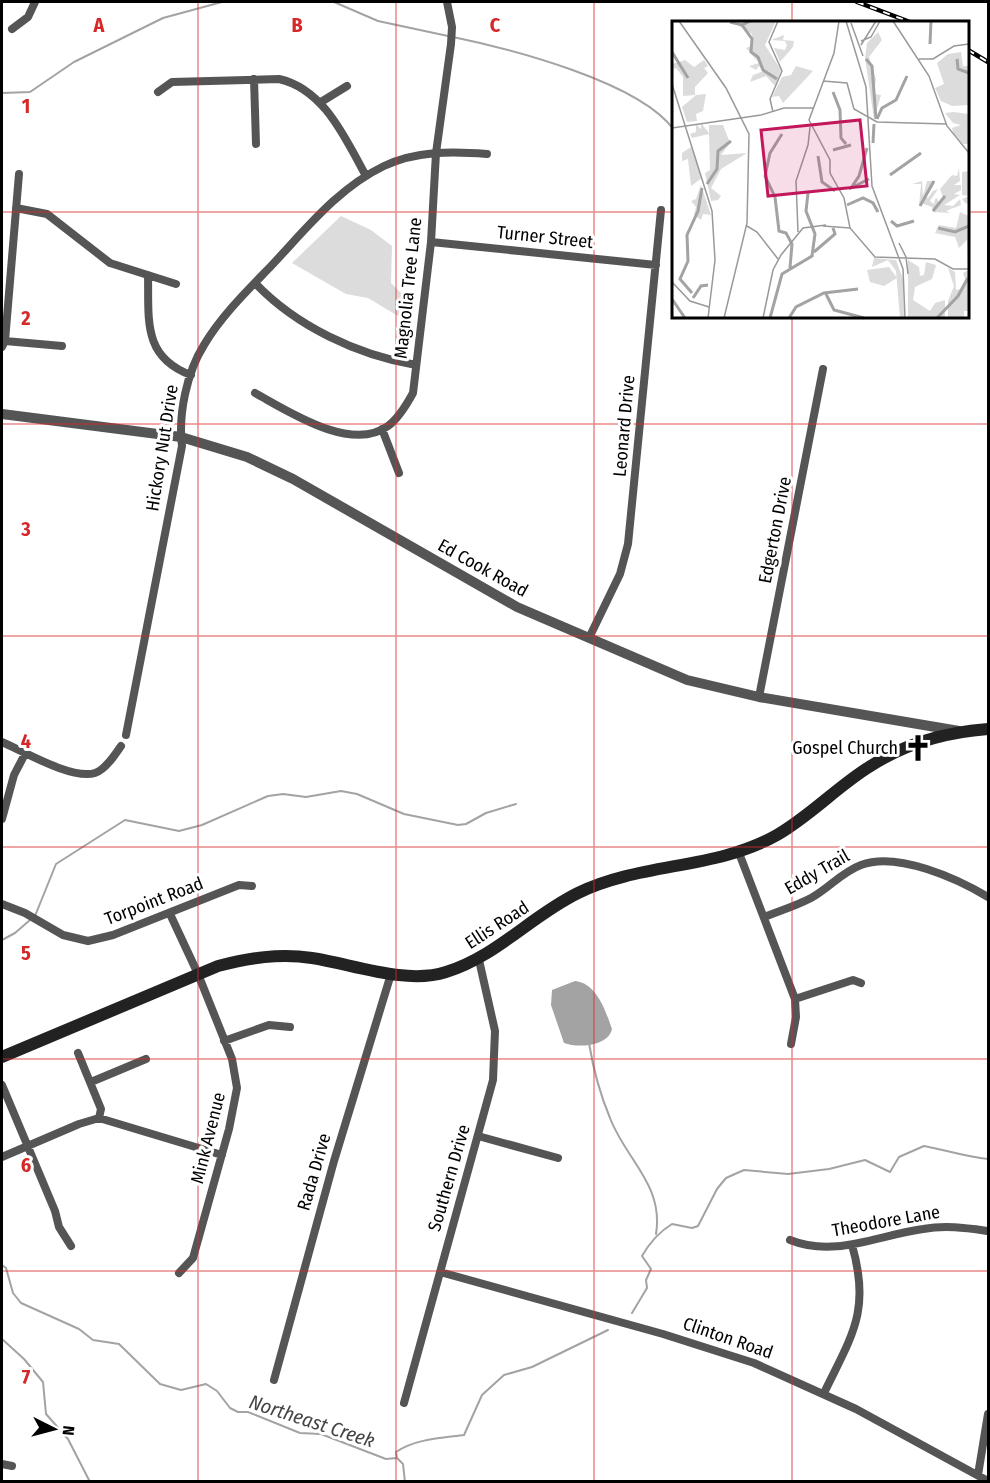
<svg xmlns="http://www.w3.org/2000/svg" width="990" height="1483" font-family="'Fira Sans Condensed',sans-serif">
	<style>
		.green { fill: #dcdcdc }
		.water { fill: #a3a3a3 }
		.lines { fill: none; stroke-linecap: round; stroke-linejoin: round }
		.stream { stroke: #a3a3a3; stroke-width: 2 }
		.minor { stroke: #555; stroke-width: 8 }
		.tertiary { stroke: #555; stroke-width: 10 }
		.secondary { stroke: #222; stroke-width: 12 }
		.rail-casing { stroke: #000; stroke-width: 4.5 }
		.rail { stroke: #fff; stroke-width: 2; stroke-dasharray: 7; stroke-linecap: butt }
		.grid { fill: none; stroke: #d62828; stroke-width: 1.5; stroke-opacity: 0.55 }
		.labels { text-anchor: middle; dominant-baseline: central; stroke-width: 6; stroke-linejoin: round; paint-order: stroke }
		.street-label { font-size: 18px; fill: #000; stroke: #fff }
		.poi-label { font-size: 18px; fill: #000; stroke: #fff; text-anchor: end }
		.water-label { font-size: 20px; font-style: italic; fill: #444; stroke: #fff }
		.inset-river { fill: none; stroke: #a3a3a3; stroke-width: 3 }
		.inset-road { fill: none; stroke: #999; stroke-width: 1.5 }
		.view { fill: #c2185b; fill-opacity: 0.15; stroke: #c2185b; stroke-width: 3 }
		.inset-edge { fill: none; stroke: #000; stroke-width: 3 }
		.grid-label { font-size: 20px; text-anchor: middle; font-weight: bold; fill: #d62828; stroke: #fff; stroke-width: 6; stroke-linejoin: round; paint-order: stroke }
	</style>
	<rect width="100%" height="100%" fill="#fff"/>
	<path class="green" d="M341,216L371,230L392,246L391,283L408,300L398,316L368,298L346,294L292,263Z"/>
	<path class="water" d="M575,981C597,983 606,1012 612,1029C608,1047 577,1048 564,1043L551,1005L552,990Z"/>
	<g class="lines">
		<path class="stream" d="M334,2L378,21L448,36
			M453,37C511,49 640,82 674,130
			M2,93L30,92L74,62L163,18L222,2
			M35,916L56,864L125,820L179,831L202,825L268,796L283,794L306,797L341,791L357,794L404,814L458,825L466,824L486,813L516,804
			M2,940L15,933L30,920
			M589,1043C593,1068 600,1094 610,1118C626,1160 664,1185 656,1234
			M2,1265L6,1268L13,1293L21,1303L79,1329L93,1340L119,1344L160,1384L181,1390L206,1384L217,1391L230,1408L238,1412H248L300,1433L321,1434L386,1459L397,1458L403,1464L405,1482
			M632,1313L647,1288L646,1280L651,1269L642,1256C650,1242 659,1232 672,1224L692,1228L698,1226L717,1189L726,1178L744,1170L788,1174L829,1169L865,1160L890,1172L899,1157L924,1146C946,1150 966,1157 988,1159
			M2,1339L24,1359L43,1382L46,1414L68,1439L90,1482
			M397,1458L396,1452C415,1439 441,1438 464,1435L482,1395L504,1375L532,1367L608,1330"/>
		<path class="minor" d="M12,29L28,17L35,2
			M254,79L256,144
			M158,92L172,82L279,79C324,89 345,138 366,176
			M321,102L347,86
			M16,208L47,214L110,263L176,284
			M431,242L656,265
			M148,275C149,319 142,357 191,375
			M255,283C296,326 357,355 416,365
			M5,341L62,346
			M2,347L5,341L19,174
			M255,393C288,411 351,453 388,426C399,418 407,404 413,393L431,242L436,153L451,44L452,27L447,2
			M382,429L399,473
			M589,638L620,574L628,544L661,210
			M759,697L823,369
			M126,735L182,446C178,414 187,372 204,345C222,315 248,290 272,265C306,229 338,188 384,166C416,151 451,151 487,154
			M2,742C23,751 72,780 95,773C105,770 115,755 121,746
			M2,819L14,775L26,752
			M739,853L795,999L796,1017L791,1044
			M2,904L25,913L63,935L88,941L113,935L239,885L252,886
			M170,914L198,974L232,1059L237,1088L229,1129L193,1258L179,1273
			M764,917C779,911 796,906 811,898C829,888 842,872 861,865C897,851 958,879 988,897
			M795,999L853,980L861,983
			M224,1041L269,1025L290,1027
			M78,1053L101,1109L99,1118
			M91,1082L146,1059
			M2,1085L55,1211L59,1227L71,1246
			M478,1136L558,1158
			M2,1157L79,1124L99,1118L222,1155
			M790,1240C835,1258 878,1235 923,1229C946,1225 966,1228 988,1231
			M440,1272L663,1334L754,1363L856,1409L988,1481
			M274,1380L334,1161L391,974
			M824,1393C852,1335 871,1311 852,1245
			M404,1403L493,1080L495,1031L479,960
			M2,1464L12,1466
			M978,1475L988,1414"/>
		<path class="tertiary" d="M2,414L181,437L247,457L293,479L517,607L687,680L759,697L959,731"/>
		<path class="secondary" d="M2,1057L218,966C249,958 279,953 312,958C352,964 406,985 446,972C497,956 531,916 578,893C642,862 715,870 777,835C810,816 837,787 869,767C904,744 947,732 988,729"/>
		<defs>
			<path id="rail" d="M857,2L910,22
				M968,50L988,62"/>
		</defs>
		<use href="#rail" class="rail-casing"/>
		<use href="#rail" class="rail"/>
	</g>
	<path class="grid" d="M198,2V1482M396,2V1482M594,2V1482M792,2V22M2,212H674M968,212H988M792,316V1482M2,424H988M2,636H988M2,847H988M2,1059H988M2,1271H988"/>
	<defs>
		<symbol id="church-bare" viewBox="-9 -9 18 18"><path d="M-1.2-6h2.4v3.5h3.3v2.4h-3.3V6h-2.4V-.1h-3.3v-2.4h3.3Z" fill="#000" stroke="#fff" stroke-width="2.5" paint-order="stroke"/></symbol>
	</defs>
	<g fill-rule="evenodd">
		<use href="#church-bare" x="899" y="729" width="38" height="38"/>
	</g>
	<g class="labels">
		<g class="street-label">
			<text transform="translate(545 237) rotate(6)">Turner Street</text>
			<text transform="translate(408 288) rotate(-84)">Magnolia Tree Lane</text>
			<text transform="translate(624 426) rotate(-85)">Leonard Drive</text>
			<text transform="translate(162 448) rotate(-81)">Hickory Nut Drive</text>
			<text transform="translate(775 530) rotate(-79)">Edgerton Drive</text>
			<text transform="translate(483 568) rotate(29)">Ed Cook Road</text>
			<text transform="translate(817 872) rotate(-30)">Eddy Trail</text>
			<text transform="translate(154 901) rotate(-21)">Torpoint Road</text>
			<text transform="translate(497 925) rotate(-33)">Ellis Road</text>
			<text transform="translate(208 1138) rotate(-76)">Mink Avenue</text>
			<text transform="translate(314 1172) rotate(-74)">Rada Drive</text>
			<text transform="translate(449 1178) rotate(-74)">Southern Drive</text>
			<text transform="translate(886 1221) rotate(-10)">Theodore Lane</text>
			<text transform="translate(728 1338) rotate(19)">Clinton Road</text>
		</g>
		<g class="poi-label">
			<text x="898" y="748">Gospel Church</text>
		</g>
		<g class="water-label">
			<text transform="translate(312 1421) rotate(18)">Northeast Creek</text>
		</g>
	</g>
	<g transform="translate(672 21)">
		<rect width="297" height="297" fill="#fff"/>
		<path d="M59,0H104L93,24L109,49L103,65L94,55L78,61L81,54L92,50L87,45L84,49L77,45L87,42L74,27L79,25L80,13ZM206,11L210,19L197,36L204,58L202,73L209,74L202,98L193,37L195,22ZM112,14L111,19L122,20L121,26L108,41L102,27L113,29L115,24L113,20L99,19ZM289,31L291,45H297V84L280,85L269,80L263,67L272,63L265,42L276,33ZM13,39L22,46L32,39L36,45L32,47L36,52L23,66V74L11,75V56L4,47L0,48V43ZM124,45L141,50L111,82L107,75L100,76L110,56L119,54ZM34,73L31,90L24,93L25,100L15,101L10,86L24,74ZM282,91L297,93V123H291L281,111L280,107L289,104L281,102L273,92ZM29,102L37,112V104H51L58,122L49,134L75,132L49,148L39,167L49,175L46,179L39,180L33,152L38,149L37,113L20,117L18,113L24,111V103L29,108ZM19,126L30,157L19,165L16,138L10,140V132ZM287,147L288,160L282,164H289V169L282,173L288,174L272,184L281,185L288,178L289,184L282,187L271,185L281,187L274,190L278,192L261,191L260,186L249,182L247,185L249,163H240L250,160L251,175L255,160H262L253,174L256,177L261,170L266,168L258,180L262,183L263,178L265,177L267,182L271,176L268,168L280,154L285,155ZM297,150V183L293,182L290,178L297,175L290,174V151ZM29,164L39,194L31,193L29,199L22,194L24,186L19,180L24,178ZM288,191L297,195L296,247L295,219L287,227L283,216L263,212L267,204L284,207ZM202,237L224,239L231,258L232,297H228L224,250L216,239L200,246ZM236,239L247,246L248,255L252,254L254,241L264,244L260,258L243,266L241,279L258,290L263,282L273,279V297H236ZM217,246L225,257L212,265L198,261L195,249ZM276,247L283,251L284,269L288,268L293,258L291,252L297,249V290H292V297H276V280L282,265Z" fill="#dcdcdc"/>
		<path class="inset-river" d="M58,1L70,4L78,0M70,4L80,18L79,31L86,36L91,49L105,58M258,23L259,0M0,31L16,57M194,38L200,45L204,98M285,38L286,48L297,52M161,71L168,89L169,117L174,123M205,98L210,87L224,79L235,55M110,113L98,132L93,155L103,176L107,210L114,212L120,223L118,247M201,122L202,103M161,129L179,124M146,135L150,161L163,170M218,154L249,132M35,163L45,148L46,130L59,120M179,167L187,155L195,127M177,168L197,158M175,184L191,177L201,182L206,191M248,185L262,160M261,190L273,175M219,200L225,205L242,200M266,207L283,211L297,205M142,231L163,213L161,207M20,272L8,258L16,240L15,214L26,190L30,167M154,273L162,289L192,297M21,277L29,265L36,264M0,278L13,297M98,297L110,253L140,235L143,213L134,190L136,172M117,297L124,286L152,272L186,268M265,297L286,275L296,257"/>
		<path class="inset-road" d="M7,0L54,67L77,113L75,202L52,297M167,0L162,32L137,99L158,139V152L172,177L178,207L203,236L263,238L281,248H297M174,0L194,66L200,165L231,248L233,297M183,0H202M221,0L257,55L275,105L297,132M179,2L191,35M189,20L199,16L208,0M189,24L204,0M247,38H261L282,25L297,23M151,60L175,62L182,88L205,101L274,103M0,63L40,190L43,239L36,297M101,91L98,78L110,50L97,21L106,0M0,107L89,94L112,87H141M75,205L85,211L106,238M151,205L178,207M126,211L124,160L136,124L138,106M227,222L234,236L236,253M0,261L18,280L37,286M91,297L101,249L109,234L131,207L154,204"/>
		<path class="view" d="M188,99L195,165L96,175L89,109Z"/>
		<rect width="297" height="297" class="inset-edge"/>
	</g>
	<g class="grid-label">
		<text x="99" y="32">A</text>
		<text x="297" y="32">B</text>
		<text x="495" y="32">C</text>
		<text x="26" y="113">1</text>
		<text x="26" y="325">2</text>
		<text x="26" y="536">3</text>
		<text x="26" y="748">4</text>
		<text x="26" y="960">5</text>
		<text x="26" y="1172">6</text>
		<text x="26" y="1384">7</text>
	</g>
	<rect width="990" height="1483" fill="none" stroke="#000000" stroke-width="6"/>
	<g transform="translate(54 1429) rotate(96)" stroke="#ffffff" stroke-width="4.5" paint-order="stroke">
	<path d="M0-4.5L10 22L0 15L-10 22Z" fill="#000000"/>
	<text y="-9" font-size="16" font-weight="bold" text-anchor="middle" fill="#000000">N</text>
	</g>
</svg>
